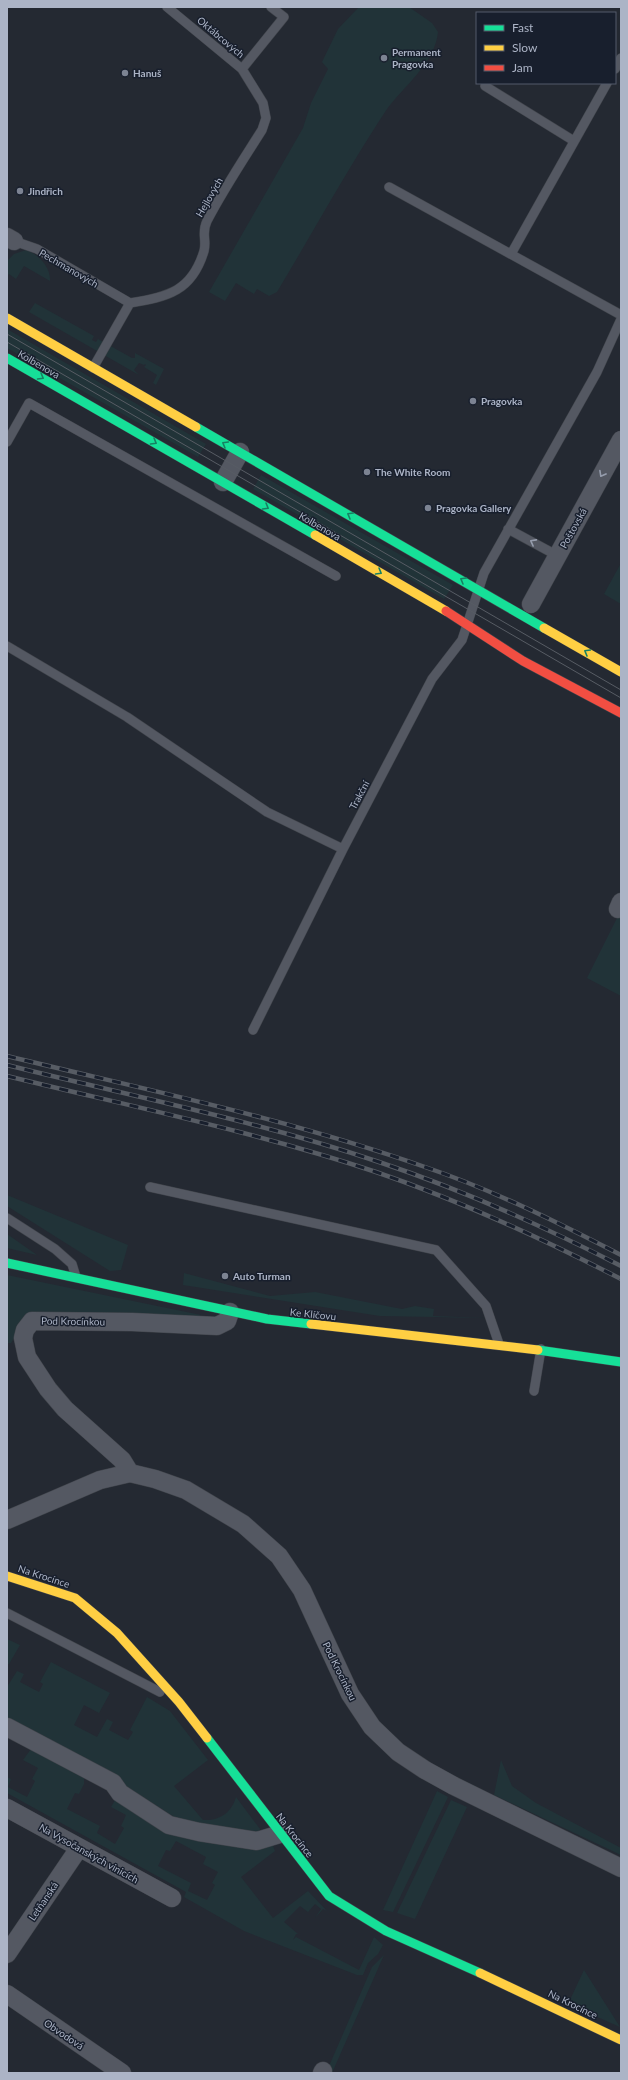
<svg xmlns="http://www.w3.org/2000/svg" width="628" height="2080" font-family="Lato,sans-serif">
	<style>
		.green { fill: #213338; fill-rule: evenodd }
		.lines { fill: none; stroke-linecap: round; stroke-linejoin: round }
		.lane-casing { stroke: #40444b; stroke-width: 10 }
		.street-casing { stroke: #40444b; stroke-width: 19 }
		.fast-casing { stroke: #40444b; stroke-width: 10 }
		.slow-casing { stroke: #40444b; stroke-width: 10 }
		.jam-casing { stroke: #40444b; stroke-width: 10 }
		.lane { stroke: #545862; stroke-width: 9 }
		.street { stroke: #545862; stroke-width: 18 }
		.fast { stroke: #16e098; stroke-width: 9 }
		.slow { stroke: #ffcf43; stroke-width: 9 }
		.jam { stroke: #f24e42; stroke-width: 9 }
		.tram { stroke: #575c64; stroke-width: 1 }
		.rail-casing { stroke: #575c64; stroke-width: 4.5 }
		.rail { stroke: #181f2d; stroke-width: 3; stroke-dasharray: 9; stroke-linecap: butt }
		.oneway { stroke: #178062 }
		.oneway2 { stroke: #969dad }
		.poi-dot { fill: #7c8392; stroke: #181f2d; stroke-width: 1.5 }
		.labels { text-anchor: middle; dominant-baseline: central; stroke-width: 3; stroke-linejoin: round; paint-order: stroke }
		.street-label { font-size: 10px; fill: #acb4c6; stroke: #181f2d }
		.poi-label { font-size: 10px; font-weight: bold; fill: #acb4c6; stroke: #181f2d; text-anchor: start }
	</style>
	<rect width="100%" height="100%" fill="#242932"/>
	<path class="green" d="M359,7H409L432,23L438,32C435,64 402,87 385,112C347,170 313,232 277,292L269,296L257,289L254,294L236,283L225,301L209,292L303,128L311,103L328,69L322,62L338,29Z
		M26,250C38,254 51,267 50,281L24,266L16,279L9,274L7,277V261L14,254Z
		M35,303L94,336L92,340L96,342L98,339L132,358H135V353L164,369L156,385L153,383L157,375L144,367L146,365L145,364L144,365L139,363L134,370L139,375L29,312Z
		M7,329L206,444L198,457L7,348Z
		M261,475L453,585L444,599L253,489Z
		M621,563V604L604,594Z
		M620,912H621V996L587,978Z
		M7,1195L128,1245L121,1270L110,1271L7,1206Z
		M7,1234L37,1255L7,1248Z
		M184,1273L270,1296L315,1292L402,1309L415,1306L434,1309L433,1316L487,1318L380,1316L183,1285Z
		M7,1275L201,1315L193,1320L30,1313L11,1343H7Z
		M7,1639L20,1645L9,1664H7Z
		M51,1662L110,1693L99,1713L84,1705L74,1725L97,1737L107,1719L113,1722L109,1730L128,1740L133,1732L130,1730L147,1697L170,1711L208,1760L174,1786L203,1820C220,1821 232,1812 236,1797L260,1829L259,1831L256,1833L179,1820L126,1786L114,1774L7,1717V1687L17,1671L24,1674L20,1682L39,1692L43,1684L40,1682Z
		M31,1749L84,1775V1784L79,1794L75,1793L67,1809L100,1826L97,1833L115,1844L124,1828L121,1826L126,1815L111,1807L115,1800L241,1845L273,1846L275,1851L241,1877L273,1918L308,1891L327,1911L323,1909L315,1918L321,1909L315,1904L308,1912L300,1906L284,1922L298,1934H296L293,1940L296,1937L359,1970L374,1937L383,1945L378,1954L368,1963L363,1975H357L244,1931L184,1897L186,1892L7,1793V1777L11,1779L8,1787L27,1797L35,1781L32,1779L38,1768L23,1760ZM176,1841L206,1857L203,1864L218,1872L212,1883L215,1885L207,1900L188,1891L191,1883L158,1866L166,1850L170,1851Z
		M501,1760L512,1786L536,1803L621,1848V1855L494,1795Z
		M437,1791L448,1797L393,1912L383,1910Z
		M451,1800L467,1807L415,1919L397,1913Z
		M384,1955L332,2073H326L372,1967Z
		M584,1970L620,2027L568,2004Z"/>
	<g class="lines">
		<defs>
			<path id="lane" d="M242,69L284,17L271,7
				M615,69L621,58
				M485,86L574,141
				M389,187L621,315
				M14,241L37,249L130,303
				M511,254L607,83
				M93,368L130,303C168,297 192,291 204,251C207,240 201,233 207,221C223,190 243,160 262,130L266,118L263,103L242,69L167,7
				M7,442L29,403L336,576
				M508,529L558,556
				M7,646L127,717L267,812L343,849
				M253,1030L343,849L432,679L462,640L484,573L597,372L621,319
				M150,1187L436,1250L486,1306L499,1344
				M7,1218L55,1249L72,1264L76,1277
				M534,1391L541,1349
				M7,1613L160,1692"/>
			<path id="street" d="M7,237L14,241
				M223,482L240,452
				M531,604L621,440
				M618,909L621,902
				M130,1473L122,1460L65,1409L48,1389L27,1357L23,1338L25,1330L32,1321L132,1322L217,1326L227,1321L230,1312
				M7,1520L100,1480L130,1473L155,1479L186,1490L243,1524L279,1556L302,1590L350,1694L372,1727L398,1752L425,1770L454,1786L621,1868
				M7,1727L113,1783L120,1793L169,1825L199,1832L257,1841L280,1834
				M7,1808L172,1898
				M7,1954L79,1848
				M7,1994L122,2073
				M322,2073L323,2071"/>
			<path id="fast" d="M7,358L315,535
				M196,427L544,628
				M7,1263L267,1319L311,1324
				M538,1350L621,1362
				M207,1738L329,1896L386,1931L480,1973"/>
			<path id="slow" d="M7,318L196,427
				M315,535L446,611
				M544,628L621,672
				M311,1324L538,1350
				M7,1576L75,1598L117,1633L179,1702L207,1738
				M480,1973L621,2040"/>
			<path id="jam" d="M446,611L523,661L621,713"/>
		</defs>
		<use href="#lane" class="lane-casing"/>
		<use href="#street" class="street-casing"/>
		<use href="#fast" class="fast-casing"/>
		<use href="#slow" class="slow-casing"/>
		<use href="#jam" class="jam-casing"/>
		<use href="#lane" class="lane"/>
		<use href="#street" class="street"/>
		<use href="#fast" class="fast"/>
		<use href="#slow" class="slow"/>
		<use href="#jam" class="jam"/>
		<path class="tram" d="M7,334L621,690
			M7,342L621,698"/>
		<defs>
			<path id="rail" d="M7,1056C147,1090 289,1119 425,1167C493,1190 557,1222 621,1255
				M7,1065C131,1096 258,1121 379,1162C463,1190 543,1226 621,1266
				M7,1076C129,1106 257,1132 376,1172C461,1201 541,1238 621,1279"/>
		</defs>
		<use href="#rail" class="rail-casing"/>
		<use href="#rail" class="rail"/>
	</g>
	<defs><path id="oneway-chevron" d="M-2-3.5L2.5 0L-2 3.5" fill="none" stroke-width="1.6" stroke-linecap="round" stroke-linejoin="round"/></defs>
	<g class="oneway">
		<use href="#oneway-chevron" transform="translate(41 377) rotate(30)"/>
		<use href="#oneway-chevron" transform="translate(154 442) rotate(30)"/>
		<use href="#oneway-chevron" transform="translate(225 444) rotate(-150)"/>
		<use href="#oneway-chevron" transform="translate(266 507) rotate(30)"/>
		<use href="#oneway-chevron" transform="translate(350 515) rotate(-150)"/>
		<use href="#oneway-chevron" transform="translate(379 572) rotate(30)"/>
		<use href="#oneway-chevron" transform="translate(463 580) rotate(-150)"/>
		<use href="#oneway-chevron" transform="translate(587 652) rotate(-150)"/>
	</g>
	<g class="oneway2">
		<use href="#oneway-chevron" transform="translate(602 474) rotate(119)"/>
		<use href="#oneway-chevron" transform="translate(533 542) rotate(-152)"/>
	</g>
	<g class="poi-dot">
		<circle cx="384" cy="58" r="4"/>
		<circle cx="125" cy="73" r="4"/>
		<circle cx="20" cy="191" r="4"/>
		<circle cx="473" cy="401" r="4"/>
		<circle cx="367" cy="472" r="4"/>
		<circle cx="428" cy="508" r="4"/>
		<circle cx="225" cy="1276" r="4"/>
	</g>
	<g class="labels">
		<g class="street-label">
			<text transform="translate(221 37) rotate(40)">Oktábcových</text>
			<text transform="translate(209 197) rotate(-60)">Hejlových</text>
			<text transform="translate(69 268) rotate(30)">Pechmanových</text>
			<text transform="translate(39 364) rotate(30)">Kolbenova</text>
			<text transform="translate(320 526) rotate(30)">Kolbenova</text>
			<text transform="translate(573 528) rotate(-61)">Poštovská</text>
			<text transform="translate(359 795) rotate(-62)">Trakční</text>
			<text transform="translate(313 1314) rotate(6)">Ke Klíčovu</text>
			<text transform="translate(73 1321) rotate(1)">Pod Krocínkou</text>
			<text transform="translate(44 1576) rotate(18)">Na Krocínce</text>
			<text transform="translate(340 1671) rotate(64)">Pod Krocínkou</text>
			<text transform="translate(295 1835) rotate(52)">Na Krocínce</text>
			<text transform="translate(89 1853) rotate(29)">Na Vysočanských vinicích</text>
			<text transform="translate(43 1901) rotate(-56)">Letňanská</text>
			<text transform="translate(573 2004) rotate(26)">Na Krocínce</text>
			<text transform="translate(64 2034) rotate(34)">Obvodová</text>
		</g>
		<g class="poi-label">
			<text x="392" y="52">Permanent<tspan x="392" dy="12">Pragovka</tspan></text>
			<text x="133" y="73">Hanuš</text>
			<text x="28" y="191">Jindřich</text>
			<text x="481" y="401">Pragovka</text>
			<text x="375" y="472">The White Room</text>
			<text x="436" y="508">Pragovka Gallery</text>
			<text x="233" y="1276">Auto Turman</text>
		</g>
	</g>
	<rect width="628" height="2080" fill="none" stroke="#acb4c6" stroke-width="16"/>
	<rect x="476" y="12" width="140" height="72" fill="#181f2d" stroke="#535b6a"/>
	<rect x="484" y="25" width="20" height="6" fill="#16e098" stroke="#535b6a"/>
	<text x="512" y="32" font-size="12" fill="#acb4c6">Fast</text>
	<rect x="484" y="45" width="20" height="6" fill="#ffcf43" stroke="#535b6a"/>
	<text x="512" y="52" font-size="12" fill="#acb4c6">Slow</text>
	<rect x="484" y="65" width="20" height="6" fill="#f24e42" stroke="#535b6a"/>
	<text x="512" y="72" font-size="12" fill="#acb4c6">Jam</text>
</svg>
